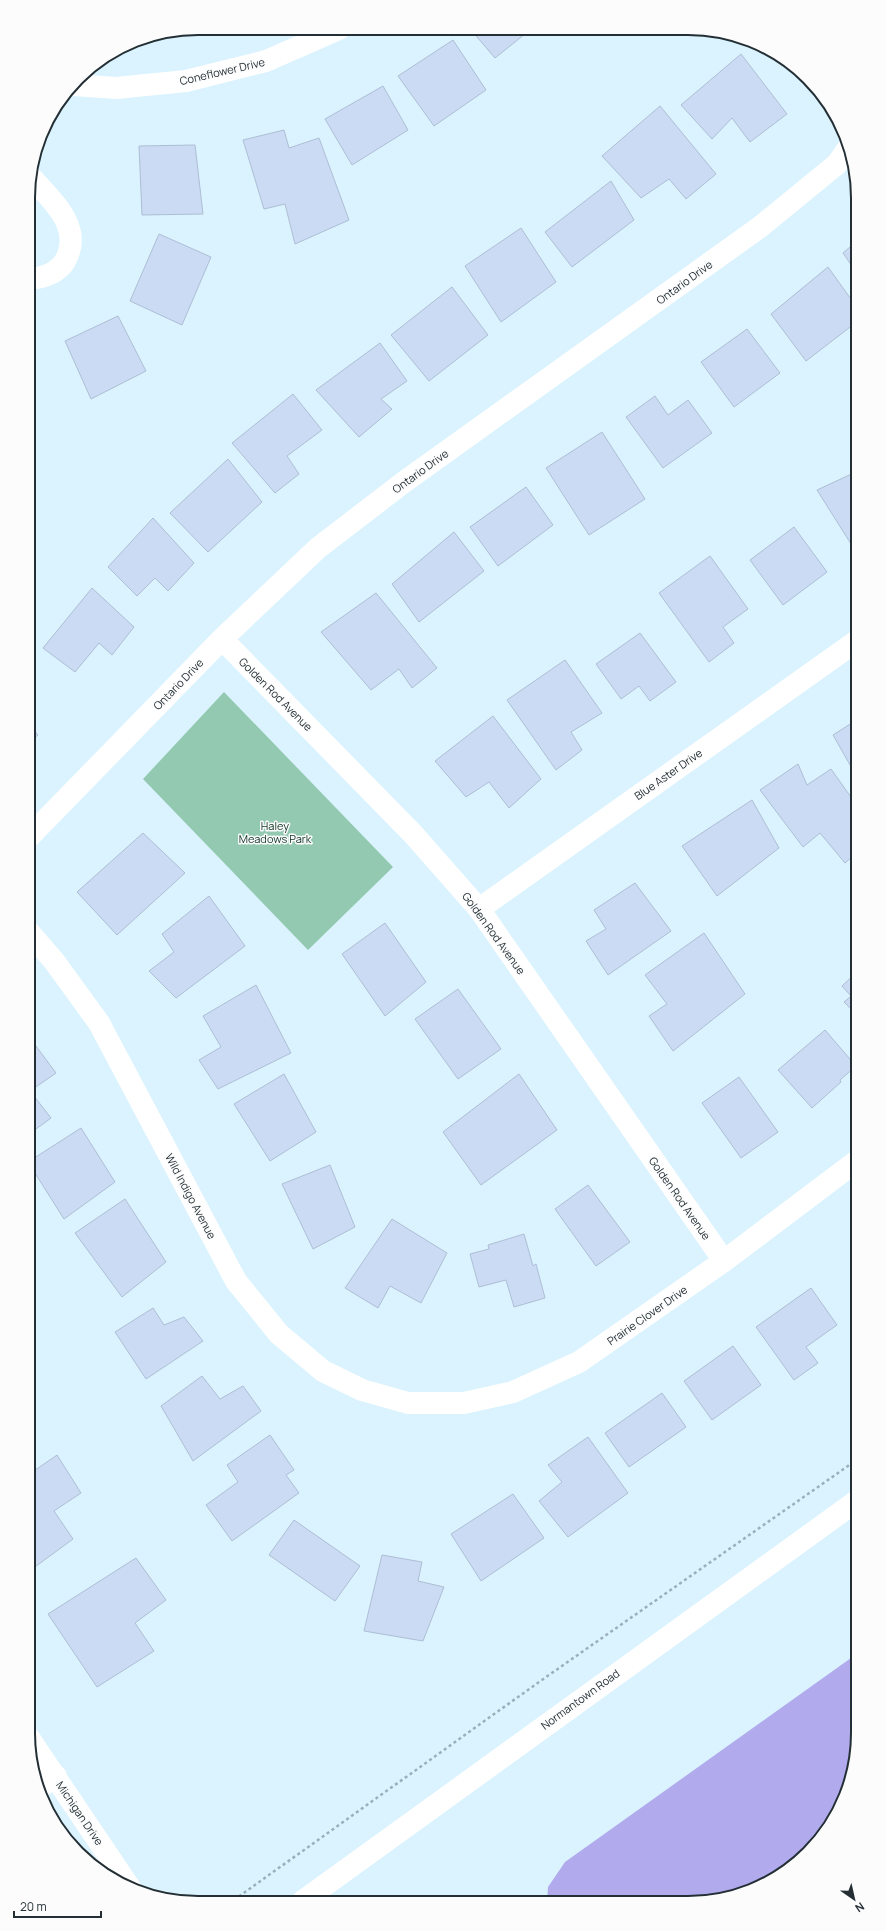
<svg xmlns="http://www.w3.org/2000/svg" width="886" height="1931" font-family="Manrope,sans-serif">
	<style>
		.green { fill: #92c9b0 }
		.water { fill: #b1abee }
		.building { fill: #cadbf3; stroke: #adbed5 }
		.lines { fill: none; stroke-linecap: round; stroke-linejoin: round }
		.path { stroke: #9bafb8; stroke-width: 2.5; stroke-dasharray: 3 3; stroke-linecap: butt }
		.minor { stroke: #fff; stroke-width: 22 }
		.labels { text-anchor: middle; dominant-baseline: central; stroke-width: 3; stroke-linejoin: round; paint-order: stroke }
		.street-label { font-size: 11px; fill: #232f34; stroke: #fcfcfc }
		.park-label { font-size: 11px; fill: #0e3325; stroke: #fcfcfc }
		.rim { fill: none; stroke: #232f34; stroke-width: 2 }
	</style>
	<rect width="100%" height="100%" fill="#daf3fe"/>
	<path class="green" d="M224,692L393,867L308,950L143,779Z"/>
	<path class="water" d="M858,1653V1744L845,1798L816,1845L782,1874L732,1897L688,1903L547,1902L548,1887L565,1862Z"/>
	<path class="building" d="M471,30H530L495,58Z
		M453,40L486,90L434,126L398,76Z
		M741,54L787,114L750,142L732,118L712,139L681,105Z
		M383,86L408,130L352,165L325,119Z
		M660,106L716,174L686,199L669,179L641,198L602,156Z
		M284,130L289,148L319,138L349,220L295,244L285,204L264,209L243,140Z
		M195,145L203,214L142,215L139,146Z
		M611,181L634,220L572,267L545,232Z
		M521,228L556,282L501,322L465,266Z
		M159,234L211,257L182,325L130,301Z
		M858,240V275L843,253Z
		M828,267L858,309V321L806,361L771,314Z
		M452,287L488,335L429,381L391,335Z
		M118,316L146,371L91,399L65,341Z
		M747,329L780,373L734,407L701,362Z
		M380,343L407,381L381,399L392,409L359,437L316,390Z
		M28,349L34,350L28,396Z
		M293,394L322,430L287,456L299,474L275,493L232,443Z
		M655,396L668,415L688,400L712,433L663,468L626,417Z
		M602,432L645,499L589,535L546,468Z
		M228,459L262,502L208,552L170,513Z
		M858,471V555L817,490Z
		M526,487L553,525L498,566L470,527Z
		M153,518L194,563L168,591L155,578L137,596L108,567Z
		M794,527L827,572L783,605L750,560Z
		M454,532L484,571L419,622L392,584Z
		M710,556L748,609L723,627L734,643L709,662L659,593Z
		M92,588L134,627L112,655L99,643L75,672L43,648Z
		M376,593L437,668L412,688L399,669L371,690L321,632Z
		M640,633L676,682L650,701L639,686L621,699L596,664Z
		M565,660L602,713L571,732L582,750L556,770L507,700Z
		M493,716L541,779L509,808L489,782L466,797L435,761Z
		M858,719V779L833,735Z
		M28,724L38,735L28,743Z
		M798,764L807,785L831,769L858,807V852L845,863L820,833L803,847L760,790Z
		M752,800L779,848L717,896L682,846Z
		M143,833L185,873L117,935L77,892Z
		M635,883L671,931L608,975L586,941L606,929L594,910Z
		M209,896L245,946L176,998L149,971L174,952L162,934Z
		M385,923L426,982L385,1016L342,954Z
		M704,933L745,994L673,1051L649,1016L667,1004L645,975Z
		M858,971V1016L844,1002L851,996L842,986Z
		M256,985L291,1053L218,1089L199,1060L221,1047L203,1016Z
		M458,989L501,1049L458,1079L415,1019Z
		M825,1030L856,1066L840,1080L841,1082L812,1108L778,1070Z
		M33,1042L56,1073L30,1091L51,1118L28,1135V1046Z
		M284,1074L316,1132L270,1161L234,1104Z
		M519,1074L557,1130L481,1185L443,1132Z
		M739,1077L778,1132L741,1158L702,1103Z
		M81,1128L115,1182L64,1219L28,1162Z
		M330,1165L355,1227L313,1249L282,1184Z
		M588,1185L630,1242L596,1266L555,1209Z
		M125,1199L166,1262L122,1297L75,1233Z
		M392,1219L447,1253L421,1303L390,1286L378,1308L345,1288Z
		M524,1234L533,1266L536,1264L545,1298L514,1307L506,1280L479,1287L470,1254L489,1249L488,1245Z
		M858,1287V1300L852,1292Z
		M811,1288L837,1325L806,1347L818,1363L794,1380L756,1327Z
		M153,1308L164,1325L184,1317L203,1341L146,1379L115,1332Z
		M733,1346L761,1385L712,1420L684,1381Z
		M202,1376L220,1399L243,1386L261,1411L193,1461L161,1406Z
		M662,1393L686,1427L629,1467L605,1433Z
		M270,1435L294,1470L286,1475L299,1493L232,1541L206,1505L238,1482L227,1465Z
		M588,1437L628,1493L568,1537L539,1501L562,1482L548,1465Z
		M57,1455L81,1493L54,1511L73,1539L28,1572V1475Z
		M513,1494L544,1538L481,1581L451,1534Z
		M294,1520L360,1566L335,1601L269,1555Z
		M382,1555L422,1562L418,1581L444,1587L423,1641L364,1631Z
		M136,1558L166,1600L135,1623L154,1651L97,1687L48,1614Z"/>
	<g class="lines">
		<path class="path" d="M234,1900L539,1682L858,1459"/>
		<path class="minor" d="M74,85L116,88L186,81L266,61L339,29
			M28,279C43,278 57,274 65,261C84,227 52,201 31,177
			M222,639L413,834L479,909L724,1261
			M28,838L222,639L318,548L404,482L760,227L837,164L849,147
			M479,909L858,640
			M28,931L54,961L99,1023L236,1281L279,1334L323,1371L362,1390L408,1403H464L513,1392L579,1362L724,1261L858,1160
			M29,1738L130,1888
			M39,1788L56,1776
			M303,1901L858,1500"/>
	</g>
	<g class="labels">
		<g class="street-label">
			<text transform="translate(222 71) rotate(-13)">Coneflower Drive</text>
			<text transform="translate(684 282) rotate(-36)">Ontario Drive</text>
			<text transform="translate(420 471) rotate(-36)">Ontario Drive</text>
			<text transform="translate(178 684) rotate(-46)">Ontario Drive</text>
			<text transform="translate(276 694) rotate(45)">Golden Rod Avenue</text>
			<text transform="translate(668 774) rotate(-35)">Blue Aster Drive</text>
			<text transform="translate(494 933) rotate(54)">Golden Rod Avenue</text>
			<text transform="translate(191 1196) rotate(62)">Wild Indigo Avenue</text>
			<text transform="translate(680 1198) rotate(55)">Golden Rod Avenue</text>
			<text transform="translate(647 1315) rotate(-35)">Prairie Clover Drive</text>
			<text transform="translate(580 1699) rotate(-36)">Normantown Road</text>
			<text transform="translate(80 1813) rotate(56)">Michigan Drive</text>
		</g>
		<g class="park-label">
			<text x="275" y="825">Haley<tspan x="275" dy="13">Meadows Park</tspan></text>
		</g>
	</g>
	<path d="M0 0H886V1931H0ZM198 35H688A163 163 0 0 1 851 198V1733A163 163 0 0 1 688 1896H198A163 163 0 0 1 35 1733V198A163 163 0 0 1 198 35Z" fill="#fcfcfc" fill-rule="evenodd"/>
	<path class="rim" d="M198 35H688A163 163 0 0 1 851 198V1733A163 163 0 0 1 688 1896H198A163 163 0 0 1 35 1733V198A163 163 0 0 1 198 35Z"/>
	<g transform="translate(854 1899) rotate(146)" stroke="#fcfcfc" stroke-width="3" paint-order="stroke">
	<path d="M0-3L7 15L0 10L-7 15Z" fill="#232f34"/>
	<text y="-6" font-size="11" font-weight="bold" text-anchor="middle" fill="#232f34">N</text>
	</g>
	<path d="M14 1911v6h87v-6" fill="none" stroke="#232f34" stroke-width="2"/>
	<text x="20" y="1911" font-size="12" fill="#232f34" stroke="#fcfcfc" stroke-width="3" paint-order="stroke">20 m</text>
</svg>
